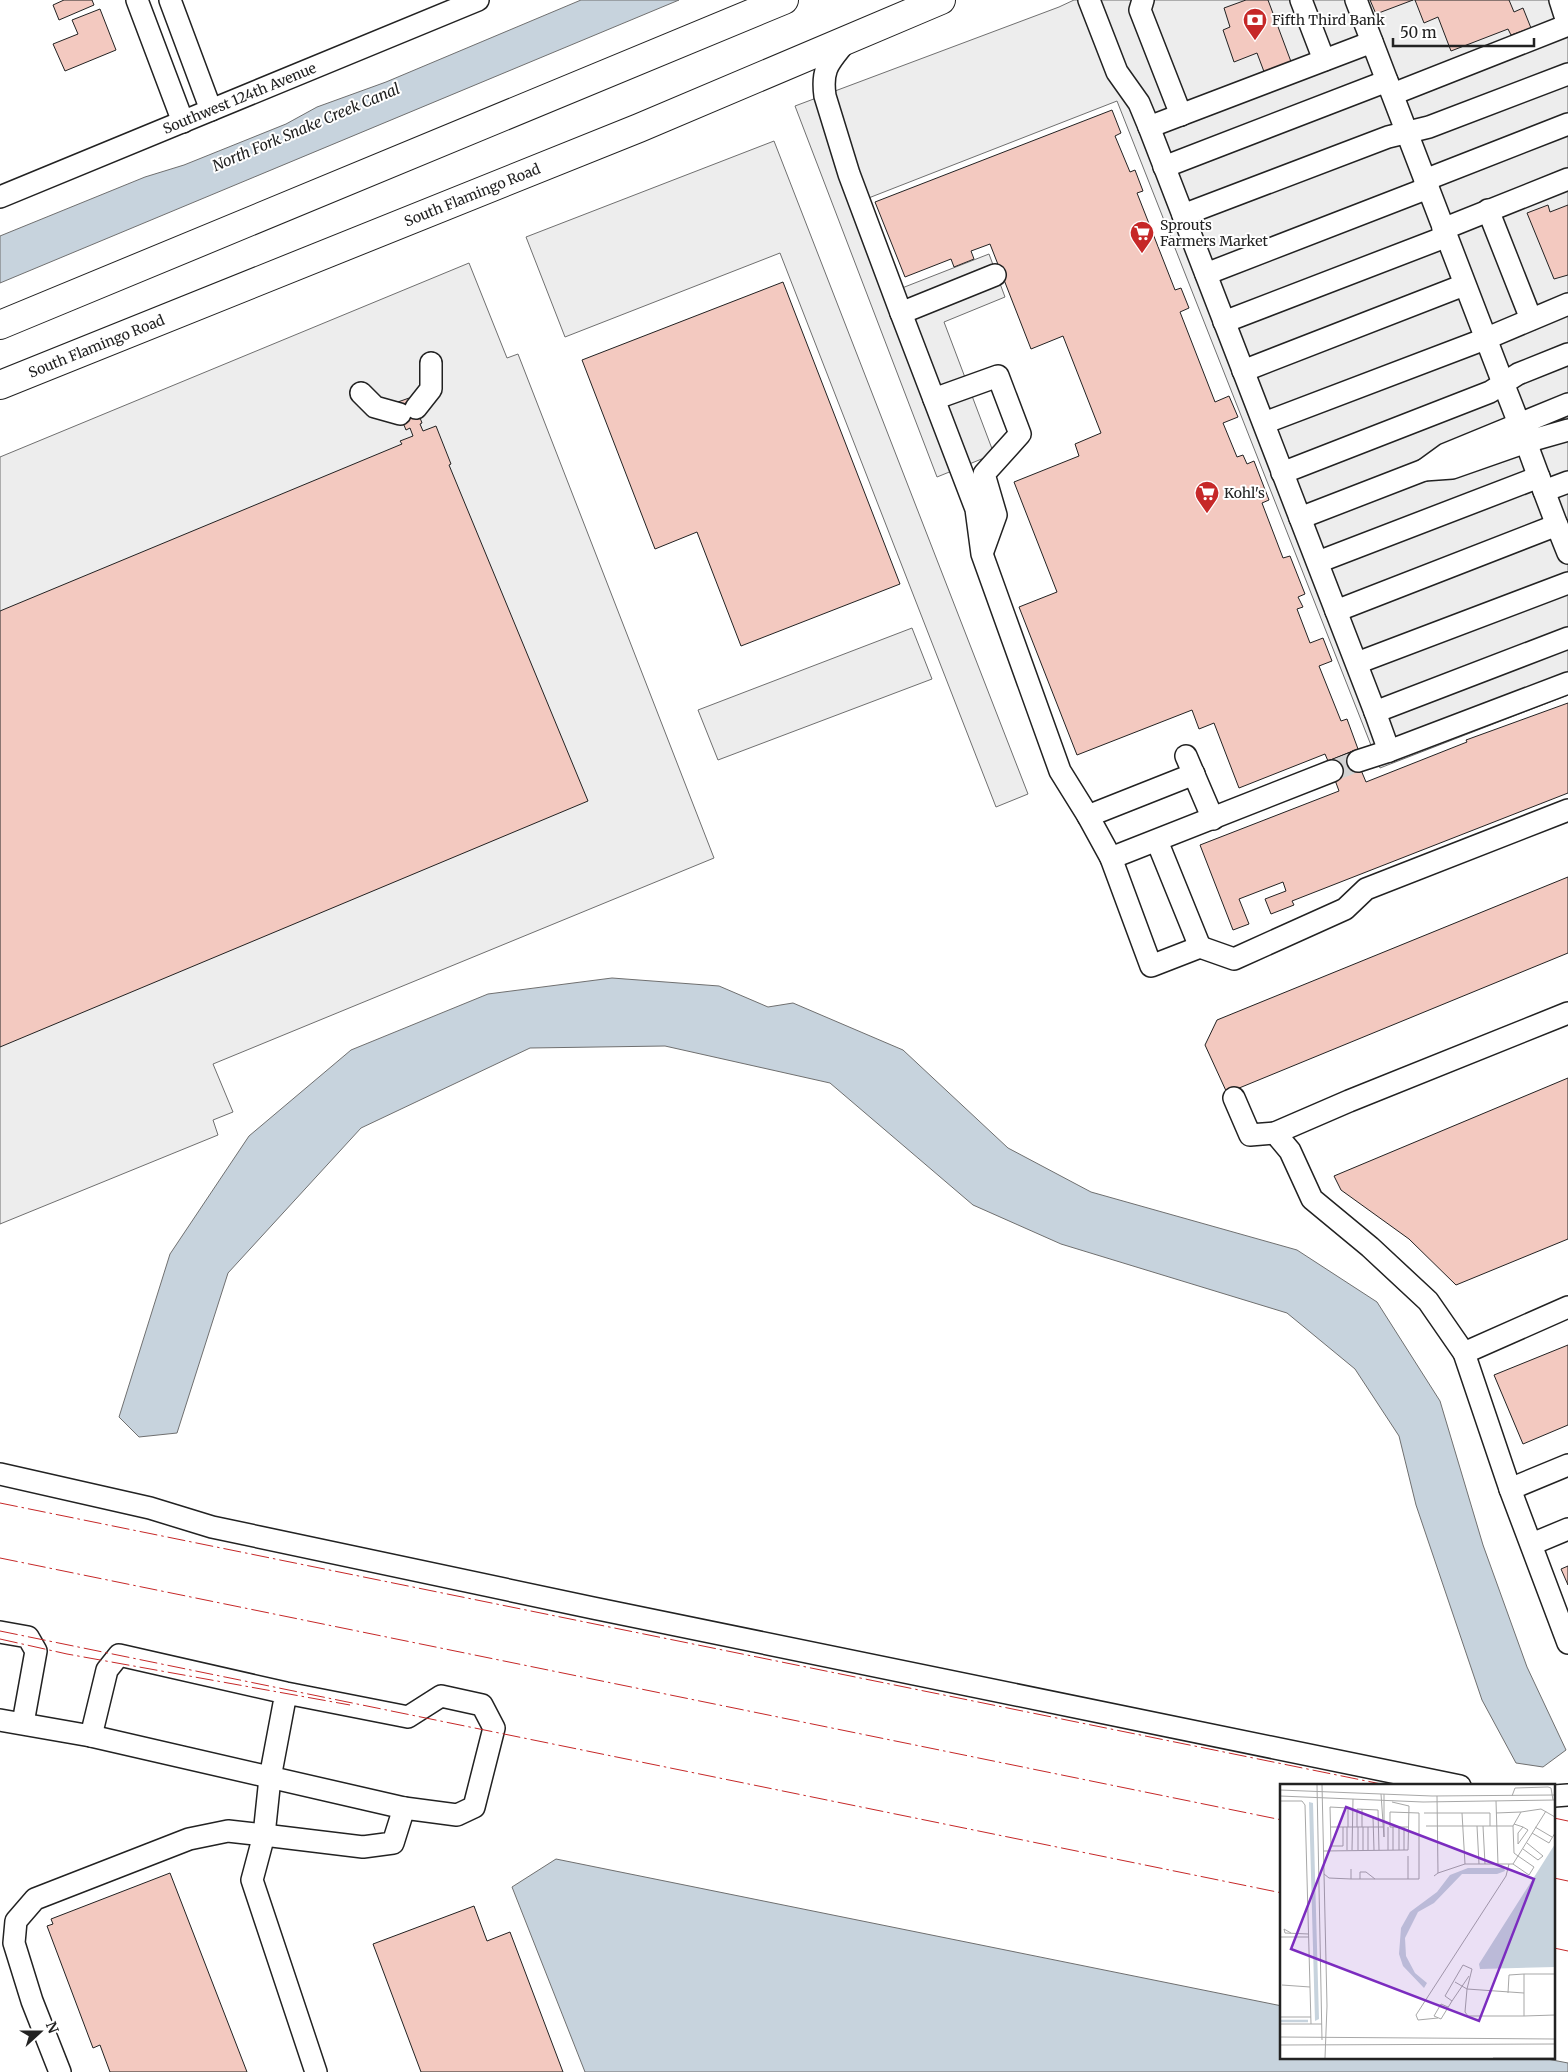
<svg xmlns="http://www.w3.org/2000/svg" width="1568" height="2072" font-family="Merriweather,serif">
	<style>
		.parking { fill: #ededed; stroke: #6f6f6f }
		.water { fill: #c7d3dd; stroke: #6f6f6f }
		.building { fill: #f3c9c0; stroke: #222 }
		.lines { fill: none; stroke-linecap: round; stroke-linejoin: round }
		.minor-tunnel { stroke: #d3d3d3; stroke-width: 21; stroke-dasharray: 21 11; stroke-linecap: butt }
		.minor-casing { stroke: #222; stroke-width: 24 }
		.major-casing { stroke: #222; stroke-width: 30 }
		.minor { stroke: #fff; stroke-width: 21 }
		.major { stroke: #fff; stroke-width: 28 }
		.power { stroke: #c62828; stroke-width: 1; stroke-dasharray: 18 4 2.5 4; stroke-linecap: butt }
		.labels { text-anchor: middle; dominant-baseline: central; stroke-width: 4; stroke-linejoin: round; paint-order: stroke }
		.poi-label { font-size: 14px; fill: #222; stroke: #fff; text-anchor: start }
		.street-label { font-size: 14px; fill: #222; stroke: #fff }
		.water-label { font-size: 15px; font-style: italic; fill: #222; stroke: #fff }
		.inset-river { fill: none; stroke: #c7d3dd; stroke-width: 2.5 }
		.inset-road { fill: none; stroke: #a7a7a7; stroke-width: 1 }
		.view { fill: #7b2cbf; fill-opacity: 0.15; stroke: #7b2cbf; stroke-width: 2.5 }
		.inset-edge { fill: none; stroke: #222; stroke-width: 2.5 }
	</style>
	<rect width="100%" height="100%" fill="#fff"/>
	<path class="parking" d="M1074,0H1568V695L1380,768L1117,101L866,199L902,288L989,254L1005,297L944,322L994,454L937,477L795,106L1059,7Z
		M774,141L1028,794L996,807L780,253L565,337L526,237Z
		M469,263L507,358L518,354L714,858L213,1064L233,1112L213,1120L218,1135L0,1224V457Z
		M912,628L932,679L718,760L698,710Z"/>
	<path class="water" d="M581,0H679L0,283V236L145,177L184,165L286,124L317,107L386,82Z
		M612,978L719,986L768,1007L793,1003L903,1050L1008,1148L1091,1192L1297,1250L1377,1302L1440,1401L1483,1545L1527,1667L1566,1750L1543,1767L1516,1763L1482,1700L1416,1505L1399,1436L1355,1369L1287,1313L1061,1244L973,1205L830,1083L665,1046L530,1048L361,1128L228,1273L177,1433L139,1437L119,1417L170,1254L249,1136L351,1050L488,994Z
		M556,1859L1282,2006V2058H1542L1568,2063V2072H585L512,1887Z"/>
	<path class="building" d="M64,0H92L94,5L59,20L53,5Z
		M1246,0H1268L1293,67L1266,77L1257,53L1234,62L1223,30L1230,27L1224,8Z
		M1370,0H1413L1376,14Z
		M1415,0H1509L1514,12L1523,8L1531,28L1511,35L1508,29L1451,51L1438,17L1424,23Z
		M100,9L116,50L65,71L53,44L78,34L72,20Z
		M1112,110L1121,133L1115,136L1130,172L1135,170L1143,191L1137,193L1175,290L1181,288L1189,308L1180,312L1215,402L1229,396L1238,417L1223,423L1237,457L1243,455L1247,464L1254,461L1269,500L1262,503L1283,558L1290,556L1305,594L1298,597L1303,607L1297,609L1310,643L1323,638L1332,661L1319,666L1341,721L1347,719L1358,749L1328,761L1325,754L1239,788L1214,723L1199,729L1192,710L1077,755L1019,607L1057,592L1014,482L1079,456L1075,444L1101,433L1063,336L1031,349L990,244L971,251L974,259L954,267L951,259L905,277L875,202Z
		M1548,205L1550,212L1568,205V275L1554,279L1527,213Z
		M783,282L900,584L741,646L697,532L655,549L582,360Z
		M412,397L422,423L420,424L423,431L436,426L451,464L449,465L588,801L0,1047V611L402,444L400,441L413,436L410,428L406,430L395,403Z
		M1568,703V793L1292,901L1294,905L1271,914L1265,899L1286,891L1283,882L1239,899L1249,924L1233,930L1200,845L1339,791L1328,761L1353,751L1366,782L1467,742L1466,740Z
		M1568,877V953L1227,1093L1205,1045L1217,1020Z
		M1568,1078V1239L1456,1285L1409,1239L1341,1190L1334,1176Z
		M1568,1345V1425L1523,1444L1494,1375Z
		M1568,1566V1585L1561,1569Z
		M170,1873L247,2072H110L100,2045L93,2048L47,1926L53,1924L51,1919Z
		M474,1906L487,1941L510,1932L563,2072H421L373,1944Z"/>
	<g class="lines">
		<path class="minor-tunnel" d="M1332,771L1358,761"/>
		<defs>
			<g id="minor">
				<path d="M137,0L183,122"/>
				<path d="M170,0L211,110"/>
				<path d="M1089,0L1117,72L1139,103L1149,127L1375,712L1568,638"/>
				<path d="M1143,0L1140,10L1181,115"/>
				<path d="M1301,0L1324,60"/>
				<path d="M1356,0C1405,128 1453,256 1503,383C1526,439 1545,497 1568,553"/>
				<path d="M847,40C830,62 821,67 825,96L849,174L901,313L995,275"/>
				<path d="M1393,94L1568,25L1560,0"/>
				<path d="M1149,127L1372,42"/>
				<path d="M1164,167L1387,81"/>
				<path d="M1425,180L1568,124"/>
				<path id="s1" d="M0,197L478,0"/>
				<path d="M1488,210L1531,319"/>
				<path d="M1183,215L1388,137L1429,127L1568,74"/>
				<path d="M1443,229L1568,179"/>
				<path d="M1206,274L1428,188"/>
				<path d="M901,313L976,509L982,554L1060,771L1088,816L1111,858L1151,966L1200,947L1234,959L1345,909L1366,889L1568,810"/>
				<path d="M1224,322L1445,237"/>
				<path d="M1243,371L1464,285"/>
				<path d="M361,393L375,407L400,414"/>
				<path d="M934,399L998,376L1020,434L984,474L996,515L983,551"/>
				<path d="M1568,404L1446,454L1424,470L1452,468L1526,442L1568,430"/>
				<path d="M416,408L431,389V363"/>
				<path d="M1264,423L1485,339L1568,304"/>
				<path d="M1282,473L1490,392L1518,374L1568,354"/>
				<path d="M1544,491L1568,482"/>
				<path d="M1300,518L1424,470"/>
				<path d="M1318,562L1539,477"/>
				<path d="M1336,611L1557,525"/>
				<path d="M1357,663L1568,583"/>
				<path d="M1375,712L1389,751L1568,683"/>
				<path d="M1186,756L1213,819"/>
				<path d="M1358,761L1389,751"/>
				<path d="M1088,816L1194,774"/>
				<path d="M1157,841L1200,947"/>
				<path d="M1111,858L1332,771"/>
				<path d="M1234,1098L1250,1135L1275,1133L1349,1101L1568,1013"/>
				<path d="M1275,1133L1290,1151L1312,1199L1370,1247L1428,1301L1464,1353L1510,1489L1568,1643"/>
				<path d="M1464,1353L1568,1307"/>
				<path d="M0,1474L150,1508L212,1527L593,1608L1460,1786"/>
				<path d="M1510,1489L1568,1465"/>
				<path d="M1532,1544L1568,1529"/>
				<path d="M0,1632L28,1637L36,1651L23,1723"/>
				<path d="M0,1720L91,1736L107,1670L119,1655L286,1693L408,1717L441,1696L482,1705L494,1728L474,1807L457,1815L404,1808L393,1843L363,1847L264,1835L270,1778L286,1693"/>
				<path d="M91,1736L404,1808"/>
				<path d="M1554,1796L1568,1795"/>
				<path d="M60,2072L32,2001L14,1943L16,1921L35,1899L189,1839L228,1831L264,1835L252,1880L316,2072"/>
			</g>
			<g id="major">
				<path d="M0,325L784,0"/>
				<path id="s2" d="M0,385L639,128L941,0"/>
			</g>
		</defs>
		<use href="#minor" class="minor-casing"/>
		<use href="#major" class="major-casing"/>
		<use href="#minor" class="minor"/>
		<use href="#major" class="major"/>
		<path class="power" d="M0,1503L1391,1786
			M0,1558L1282,1820
			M0,1631L1282,1893
			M0,1639L67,1654L350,1705
			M1554,1818L1568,1821
			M1554,1878L1568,1881
			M1554,1948L1568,1951"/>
	</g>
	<defs>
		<symbol id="bank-pin" viewBox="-11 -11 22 30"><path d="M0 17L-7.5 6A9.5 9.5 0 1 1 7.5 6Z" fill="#c62828" stroke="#fff"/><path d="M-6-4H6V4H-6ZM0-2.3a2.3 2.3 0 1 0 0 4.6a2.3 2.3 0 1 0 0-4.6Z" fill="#fff"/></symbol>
		<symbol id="supermarket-pin" viewBox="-11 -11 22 30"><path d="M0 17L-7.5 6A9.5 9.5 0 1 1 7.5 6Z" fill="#c62828" stroke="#fff"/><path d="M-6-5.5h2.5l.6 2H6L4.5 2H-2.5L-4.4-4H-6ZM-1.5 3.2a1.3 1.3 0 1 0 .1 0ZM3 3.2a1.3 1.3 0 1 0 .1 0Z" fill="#fff"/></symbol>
	</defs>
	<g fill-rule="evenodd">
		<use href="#bank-pin" x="1241" y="6" width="28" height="38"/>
		<use href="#supermarket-pin" x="1128" y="219" width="28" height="38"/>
		<use href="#supermarket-pin" x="1193" y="479" width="28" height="38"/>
	</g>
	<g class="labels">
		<g class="poi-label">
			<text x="1272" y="20">Fifth Third Bank</text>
			<text x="1160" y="225">Sprouts<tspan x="1160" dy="16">Farmers Market</tspan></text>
			<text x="1224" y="493">Kohl's</text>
		</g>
		<g class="street-label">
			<text stroke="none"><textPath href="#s1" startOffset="259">Southwest 124th Avenue</textPath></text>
			<text stroke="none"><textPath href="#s2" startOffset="509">South Flamingo Road</textPath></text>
			<text stroke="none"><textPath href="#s2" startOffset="104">South Flamingo Road</textPath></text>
		</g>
		<g class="water-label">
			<text transform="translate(306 127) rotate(-23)">North Fork Snake Creek Canal</text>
		</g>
	</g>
	<g transform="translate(1280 1784)">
		<rect width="275" height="275" fill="#fff"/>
		<path d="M29,18L33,19L39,235L35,237ZM275,60V183L200,185L199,180ZM188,84H224L225,87L217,90H182L154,119L138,128L125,154L126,172L135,189L147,199L144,204L123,182L119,170L121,144L130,128L157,108L170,91Z" fill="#c7d3dd"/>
		<path class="inset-river" d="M0,237H28"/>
		<path class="inset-road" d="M37,1L42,256M42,1L47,222L45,274M0,6L152,12L275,11M101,10L104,53V10M0,12L143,18L275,16M232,12L235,4L268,3L271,4L273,16M0,17H22L25,21L31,240M216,17L218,81M112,18L129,22L128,66H124M82,25V43M241,28L261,25L275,33M144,29H210V42M182,29L185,80M93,33L94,66M234,40L243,43L248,46L238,60V49L243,43M146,42H233M197,42L199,80M203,42L205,80M51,43H104M67,43V66M77,43V25L98,26L99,66M78,43V66M83,43V66M88,43V66M108,43V66M110,43H128M113,43V66M255,43L272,53M252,49L269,59L275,49M63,62H51L50,23L68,24V43M63,62V43M243,65L258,76L263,72L247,59M72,66L73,15M119,66V43M44,67L124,66V43M128,72V95M233,80L249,91L254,83L238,72L266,27M158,89L185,80H233L238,72L234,69L233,42L241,28L216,29M44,90L49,94L71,95V85M154,92L158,89L157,12M71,95H139V29L110,28V43M80,95V88H86L95,95M11,149L4,145L5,149L29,150M0,153H29M2,201L30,203M228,209L229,191L244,190M244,209L187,205L185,228L188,232H244V190H275M172,217L189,192M168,223L161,220L154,232L161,235L172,217L165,212L183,181L192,185L187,205L175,198M244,232L275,231M0,233H31M158,234L138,236L136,231L226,92L229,80M0,240H42M0,253L275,255M0,261L275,260M213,274H275"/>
		<path class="view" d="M66,23L254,95L199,237L11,165Z"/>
		<rect width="275" height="275" class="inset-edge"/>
	</g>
	<g transform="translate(40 2032) rotate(69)" stroke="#ffffff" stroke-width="4" paint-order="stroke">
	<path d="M0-4L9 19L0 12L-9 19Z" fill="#222222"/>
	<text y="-8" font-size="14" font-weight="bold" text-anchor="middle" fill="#222222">N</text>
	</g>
	<path d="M1393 38v8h141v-8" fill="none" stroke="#222222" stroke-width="2.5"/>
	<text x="1400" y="38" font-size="15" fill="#222222" stroke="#ffffff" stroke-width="4" paint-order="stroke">50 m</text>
</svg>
